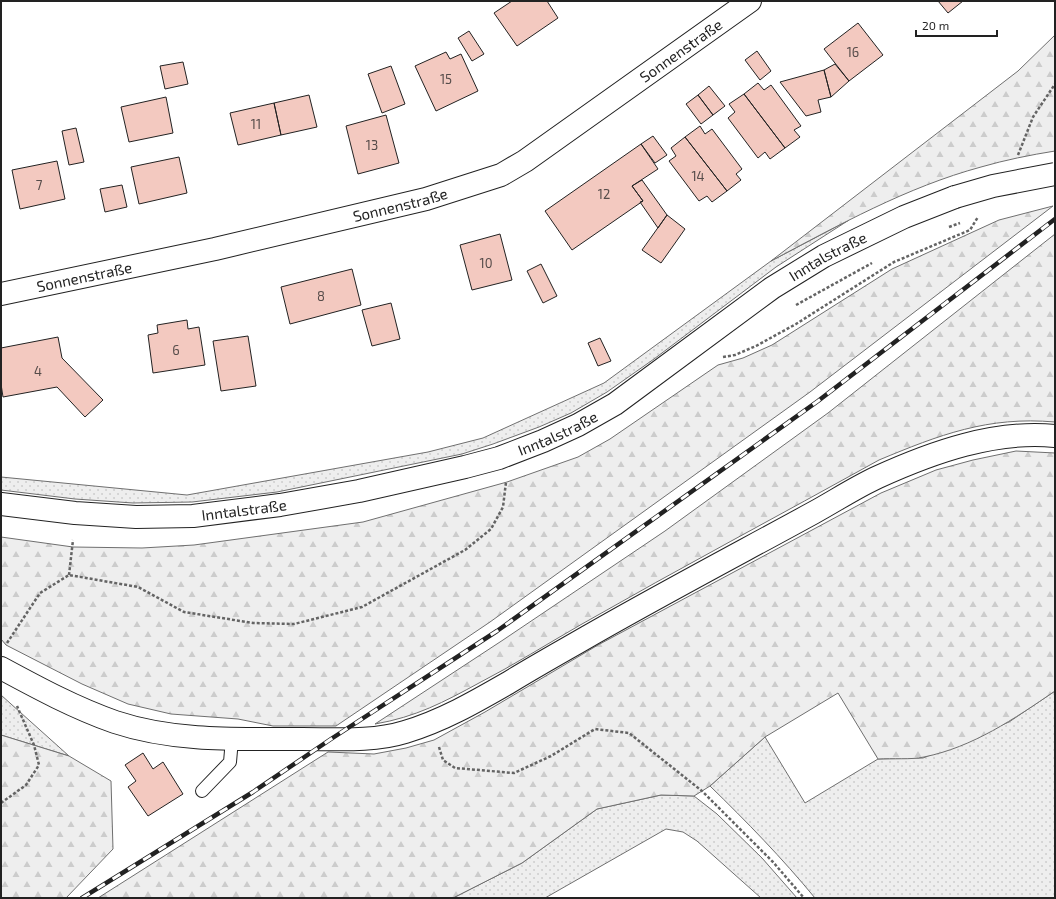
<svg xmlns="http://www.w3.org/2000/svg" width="1056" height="899" font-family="'Exo 2',sans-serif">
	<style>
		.grass { fill: url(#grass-dots); stroke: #6f6f6f }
		.forest { fill: url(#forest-firs); stroke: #6f6f6f }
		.building { fill: #f3c9c0; stroke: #222 }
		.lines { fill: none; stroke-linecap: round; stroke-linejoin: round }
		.service-casing { stroke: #222; stroke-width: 14 }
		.minor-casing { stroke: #222; stroke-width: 24 }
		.tertiary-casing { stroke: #222; stroke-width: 24 }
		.secondary-casing { stroke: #222; stroke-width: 24 }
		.path { stroke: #646464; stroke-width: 2.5; stroke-dasharray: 3 2; stroke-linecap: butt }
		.service { stroke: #fff; stroke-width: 12 }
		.minor { stroke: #fff; stroke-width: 22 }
		.tertiary { stroke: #fff; stroke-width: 22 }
		.secondary { stroke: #fff; stroke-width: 22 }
		.rail-casing { stroke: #222; stroke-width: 4.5 }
		.rail { stroke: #fff; stroke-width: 3; stroke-dasharray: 9; stroke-linecap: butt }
		.secondary-bridge-casing { stroke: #222; stroke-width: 24; stroke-linecap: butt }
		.path-bridge { stroke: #646464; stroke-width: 2.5; stroke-dasharray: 3 2; stroke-linecap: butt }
		.secondary-bridge { stroke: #fff; stroke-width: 22 }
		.labels { text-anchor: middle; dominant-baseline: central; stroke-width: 3; stroke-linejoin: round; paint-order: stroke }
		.number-label { font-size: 13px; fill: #564c4a }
		.street-label { font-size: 15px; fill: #222; stroke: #fff }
	</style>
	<defs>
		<pattern id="grass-dots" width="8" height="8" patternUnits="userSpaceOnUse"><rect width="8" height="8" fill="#eee"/><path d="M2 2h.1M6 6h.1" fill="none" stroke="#ccc" stroke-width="1.8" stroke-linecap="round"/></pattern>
		<pattern id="forest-firs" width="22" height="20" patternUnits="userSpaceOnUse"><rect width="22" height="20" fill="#eee"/><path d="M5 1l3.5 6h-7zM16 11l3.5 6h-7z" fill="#ccc"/></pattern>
	</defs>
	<rect width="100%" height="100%" fill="#fff"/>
	<path class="grass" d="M849,220L776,267L654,359L607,392L571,413L539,427L493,444L462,454L277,492L192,502L133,503L75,499L1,490V477L187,495L428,452L483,438L604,383L771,261Z
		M1055,691V898H815C782,858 747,822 710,786L765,737L805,803L878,759L923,758L1009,722Z
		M1,695L69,756L1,735Z
		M661,795L694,796L717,814L762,858L797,898H761L697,841L683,832L666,829L545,898H453L522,863L597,809Z"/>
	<path class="forest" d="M1055,35V151C1030,155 1005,160 981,167C907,187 839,225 771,261L1018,71Z
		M1053,206L810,392L490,622L336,726H273L238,719L171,714L128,704L82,684L6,645L1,639V537L73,547L142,548L194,545L363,522L507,482L578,457L610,439L718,365L743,358L772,345L892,269L999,220Z
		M1055,234V422C988,416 939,435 879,460C780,515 680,568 582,624C547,644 514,665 479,683C444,702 416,717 375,724L503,640L665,531L828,413Z
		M1016,451L1055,453V691C1014,719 973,747 924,757C910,760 893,758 878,759L838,693L765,737L710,786L694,796L661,795L597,809L522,863L453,898H98L328,752L374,754L406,748L434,740L485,712L598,645L881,493L936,470L973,460Z
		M1,735L69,756L111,781L113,849L66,898H1Z"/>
	<path class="building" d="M512,1H547L558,18L517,46L494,13Z
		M938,1H963L948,13Z
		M858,23L883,55L849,81L824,49Z
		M469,31L484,54L472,61L458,38Z
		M757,51L771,71L760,80L745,60Z
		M446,52L450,59L461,54L478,91L436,111L415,66Z
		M183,62L188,84L165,89L160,66Z
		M835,64L849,81L831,97L824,70Z
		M391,66L405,104L382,113L368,74Z
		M824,70L831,97L818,100L821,112L806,116L780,82Z
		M758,83L764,90L771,85L801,126L794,130L800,137L785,148L744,94Z
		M709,86L725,106L713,115L698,95Z
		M744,94L785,148L770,159L765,152L758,158L728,118L735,112L729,104Z
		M309,95L317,127L281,135L274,103Z
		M698,95L713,115L701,124L686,104Z
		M166,97L173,133L129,142L121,107Z
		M274,103L281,135L238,145L230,113Z
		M386,115L399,163L358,174L346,126Z
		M700,126L705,134L712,129L742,169L736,174L741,180L727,191L685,137Z
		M76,128L84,162L69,165L62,131Z
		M653,136L667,155L655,163L641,144Z
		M685,137L727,191L712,202L707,196L699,201L669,161L676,156L671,148Z
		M641,144L658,169L632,186L643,201L572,250L545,211Z
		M179,157L187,193L139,204L131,167Z
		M57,161L65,199L20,209L12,170Z
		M642,180L667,215L658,228L640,202L643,201L632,186Z
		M122,185L127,207L105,212L100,189Z
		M667,215L685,229L661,263L642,250Z
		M500,234L512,280L472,290L460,245Z
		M541,264L557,296L543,303L527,271Z
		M352,269L361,305L290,324L281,287Z
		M391,303L400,339L372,346L362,310Z
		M187,320L188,329L199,327L205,365L153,373L148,335L158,333L157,325Z
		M248,336L256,386L221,391L213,341Z
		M58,337L62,358L103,400L85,417L57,387L3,397L1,384V348Z
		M600,338L611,361L598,366L588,343Z
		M143,753L153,769L163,762L183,794L148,816L128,787L136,781L125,765Z"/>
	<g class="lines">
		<defs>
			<path id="service" d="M202,791L230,762L232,739"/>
			<g id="minor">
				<path id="s1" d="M1,294L215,249L426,199L501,175L525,161L750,1"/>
			</g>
			<path id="tertiary" d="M1,668C38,688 75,708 115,722C175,742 240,739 302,739C336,739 373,742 405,732C442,721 475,702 508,683C534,667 561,652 587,637C662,594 738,554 813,513C835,501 856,487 878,477C933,452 995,430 1055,436"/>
			<g id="secondary">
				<path id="s2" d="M1,504L75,513L136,517L193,516L280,505L359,491L465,467L499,458L543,441L578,425L615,404L772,288L824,256L904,217L955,197"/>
			</g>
		</defs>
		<use href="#service" class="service-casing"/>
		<use href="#minor" class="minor-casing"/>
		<use href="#tertiary" class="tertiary-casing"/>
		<use href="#secondary" class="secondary-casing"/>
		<path class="path" d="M1018,155L1033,117L1055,84
			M796,305L872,263
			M723,357L735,355L756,346L796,324L894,262L970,230L978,217
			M69,575L73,540
			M7,643L40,593L69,575L138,587L184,612L253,623L294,624L362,607L465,550L491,529L503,507L506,482
			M439,747L443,760L455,768L514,773L551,756L595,729L629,733L702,791L773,862L804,898
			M1,803L26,785L39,765L34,745L17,706"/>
		<use href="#service" class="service"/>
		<use href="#minor" class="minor"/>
		<use href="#tertiary" class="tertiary"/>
		<use href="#secondary" class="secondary"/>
		<defs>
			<path id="rail" d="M82,898L253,792L331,739L497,631L818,401L1055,219"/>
		</defs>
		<use href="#rail" class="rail-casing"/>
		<use href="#rail" class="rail"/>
		<defs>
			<path id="secondary-bridge" d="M955,197L993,186L1055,174"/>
		</defs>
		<use href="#secondary-bridge" class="secondary-bridge-casing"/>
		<path class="path-bridge" d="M949,227L960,223"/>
		<use href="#secondary-bridge" class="secondary-bridge"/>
	</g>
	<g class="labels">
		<g class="number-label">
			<text x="853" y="52">16</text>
			<text x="446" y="79">15</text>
			<text x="256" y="124">11</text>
			<text x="372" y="145">13</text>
			<text x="698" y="176">14</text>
			<text x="39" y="185">7</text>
			<text x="604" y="194">12</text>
			<text x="486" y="263">10</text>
			<text x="321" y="296">8</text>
			<text x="176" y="350">6</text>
			<text x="38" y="371">4</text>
		</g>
		<g class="street-label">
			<text stroke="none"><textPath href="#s1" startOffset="733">Sonnenstraße</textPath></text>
			<text stroke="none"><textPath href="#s1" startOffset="409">Sonnenstraße</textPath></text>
			<text stroke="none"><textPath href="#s2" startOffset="892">Inntalstraße</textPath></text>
			<text stroke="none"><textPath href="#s1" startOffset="85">Sonnenstraße</textPath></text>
			<text stroke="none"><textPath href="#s2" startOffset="568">Inntalstraße</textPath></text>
			<text stroke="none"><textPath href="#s2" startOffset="244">Inntalstraße</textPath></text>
		</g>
	</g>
	<rect width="1056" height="899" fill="none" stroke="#222222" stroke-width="4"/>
	<path d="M916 30v6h81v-6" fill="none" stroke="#222222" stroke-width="2"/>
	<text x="922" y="30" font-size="12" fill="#222222" stroke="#ffffff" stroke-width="3" paint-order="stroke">20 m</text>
</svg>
